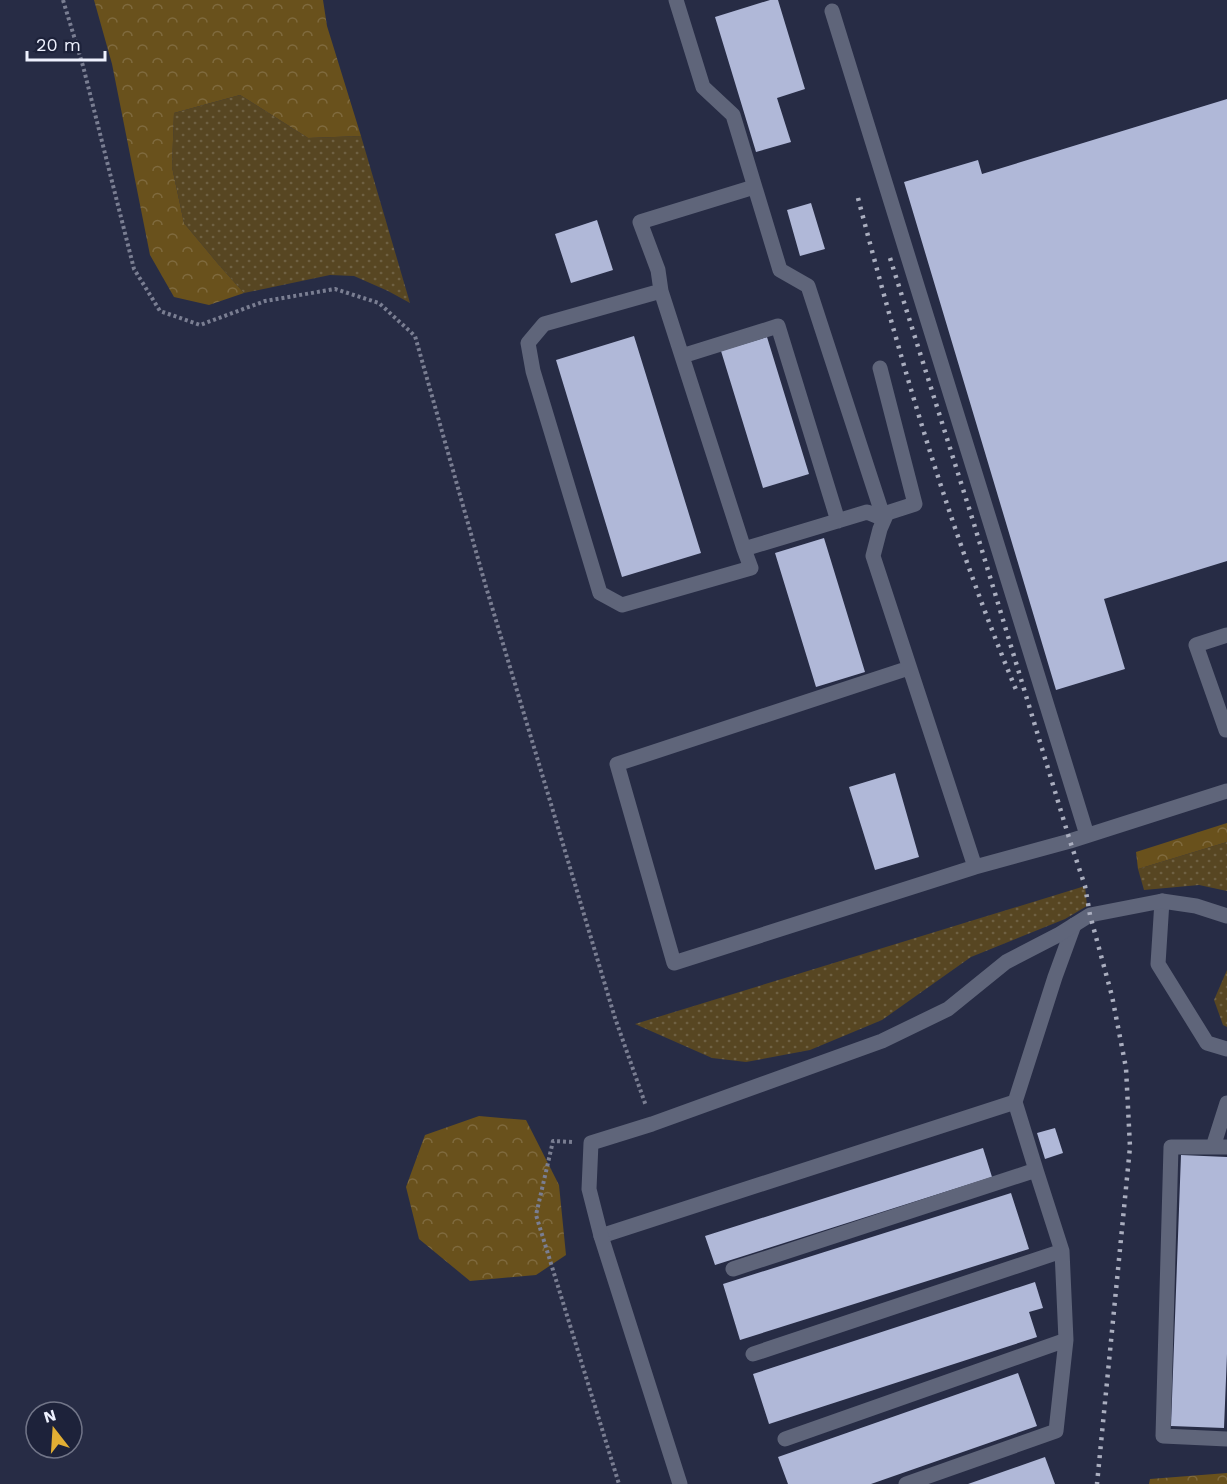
<svg xmlns="http://www.w3.org/2000/svg" width="1227" height="1484" font-family="'Work Sans',sans-serif">
	<style>
		.grass { fill: url(#grass-dots) }
		.forest { fill: url(#forest-crowns) }
		.building { fill: #b0b8d8 }
		.lines { fill: none; stroke-linecap: round; stroke-linejoin: round }
		.path { stroke: #7a7e92; stroke-width: 4; stroke-dasharray: 3 3; stroke-linecap: butt }
		.lane { stroke: #5f657a; stroke-width: 15 }
		.street { stroke: #5f657a; stroke-width: 15 }
		.rail { stroke: #aaaebf; stroke-width: 4.5; stroke-dasharray: 3 6; stroke-linecap: butt }
	</style>
	<defs>
		<pattern id="grass-dots" width="8" height="8" patternUnits="userSpaceOnUse" patternTransform="scale(1.5)"><rect width="8" height="8" fill="#574622"/><path d="M2 2h.1M6 6h.1" fill="none" stroke="#6f6143" stroke-width="1.8" stroke-linecap="round"/></pattern>
		<pattern id="forest-crowns" width="20" height="18" patternUnits="userSpaceOnUse" patternTransform="scale(1.5)"><rect width="20" height="18" fill="#69511c"/><path d="M2 6a3 3 0 1 1 6 0M12 15a3 3 0 1 1 6 0" fill="none" stroke="#7f6a3e"/></pattern>
	</defs>
	<rect width="100%" height="100%" fill="#272c45"/>
	<path class="grass" d="M240,95L308,138L361,136L410,303L388,291L354,276L330,275L244,293L219,265L184,223L172,167L174,113Z
		M1227,842V891L1199,885L1144,890L1138,869Z
		M1085,886L1087,906L1065,919L971,957L882,1020L810,1050L746,1062L712,1058L635,1024Z
		M1227,970V1027L1223,1025L1214,1000Z"/>
	<path class="forest" d="M94,0H323L327,26L361,136L308,138L240,95L174,113L172,167L184,223L219,265L244,293L209,305L174,297L150,255L112,64Z
		M1227,823V842L1138,869L1136,852Z
		M479,1116L526,1120L559,1185L566,1255L536,1275L470,1281L419,1239L406,1187L425,1135Z
		M1227,1473V1484H1149L1150,1479Z"/>
	<path class="building" d="M770,0H778L805,89L777,98L791,142L756,152L715,17Z
		M1227,99V561L1104,599L1125,669L1056,690L904,182L978,160L982,174Z
		M811,203L825,249L800,256L787,210Z
		M597,220L613,270L571,283L555,234Z
		M634,336L701,553L622,577L556,360Z
		M767,337L809,474L763,488L721,351Z
		M824,538L865,672L816,687L775,553Z
		M895,773L919,857L875,870L849,787Z
		M1055,1128L1063,1153L1045,1159L1037,1133Z
		M983,1148L992,1177L715,1265L705,1236Z
		M1181,1155L1227,1157V1354L1224,1428L1171,1426Z
		M1011,1193L1029,1249L740,1340L723,1284Z
		M1035,1282L1043,1308L1029,1312L1037,1337L769,1424L753,1374Z
		M1018,1373L1037,1426L871,1484H788L778,1457Z
		M1045,1457L1055,1484H968Z"/>
	<g class="lines">
		<path class="path" d="M63,0L83,66L134,269L160,311L200,325L265,301L335,289L379,303L415,336L486,587L615,1018L646,1106
			M572,1142L553,1141L536,1215L619,1484"/>
		<path class="lane" d="M676,0L703,87L733,115L780,270L808,286L884,519
			M832,11L1087,835
			M661,291L658,270L640,222L754,187
			M682,356L778,326L838,521
			M880,368L915,504L887,513L880,529L873,556L975,867
			M744,549L751,568L622,605L600,593L533,371L528,343L544,324L661,291L744,549L867,512L884,519
			M1227,635L1196,645L1226,730H1227
			M909,668L617,764L674,963L975,867L1070,841L1227,791
			M1162,901L1158,964L1207,1043L1227,1049
			M1015,1102L1055,977L1074,925
			M1227,1103L1213,1147H1227
			M1213,1147H1171L1163,1436L1227,1439
			M601,1236L1015,1102L1036,1170L733,1269
			M753,1354L1062,1251L1036,1170
			M785,1439L1066,1340L1062,1251
			M906,1484L1056,1431L1066,1340"/>
		<path class="street" d="M680,1484L601,1236L589,1189L591,1143L652,1124L882,1041L948,1009L1006,962L1058,935L1090,915L1162,901L1196,906L1227,916"/>
		<path class="rail" d="M858,198C902,366 950,532 1017,692
			M890,258L974,524L1070,841L1085,886L1090,915L1112,996L1126,1068L1130,1147L1097,1484"/>
	</g>
	<g transform="translate(54 1430) rotate(343)"><circle r="28" fill="#1d223a" stroke="#717588" stroke-width="1.5"/>
	<path d="M0-4.5L10 22L0 15L-10 22Z" fill="#e2af34"/>
	<text y="-9" font-size="16" font-weight="bold" text-anchor="middle" fill="#eef1fe">N</text>
	</g>
	<path d="M27 51v9h78v-9" fill="none" stroke="#eef1fe" stroke-width="3"/>
	<text x="36" y="51" font-size="18" fill="#eef1fe" stroke="#1d223a" stroke-width="4.5" paint-order="stroke">20 m</text>
</svg>
